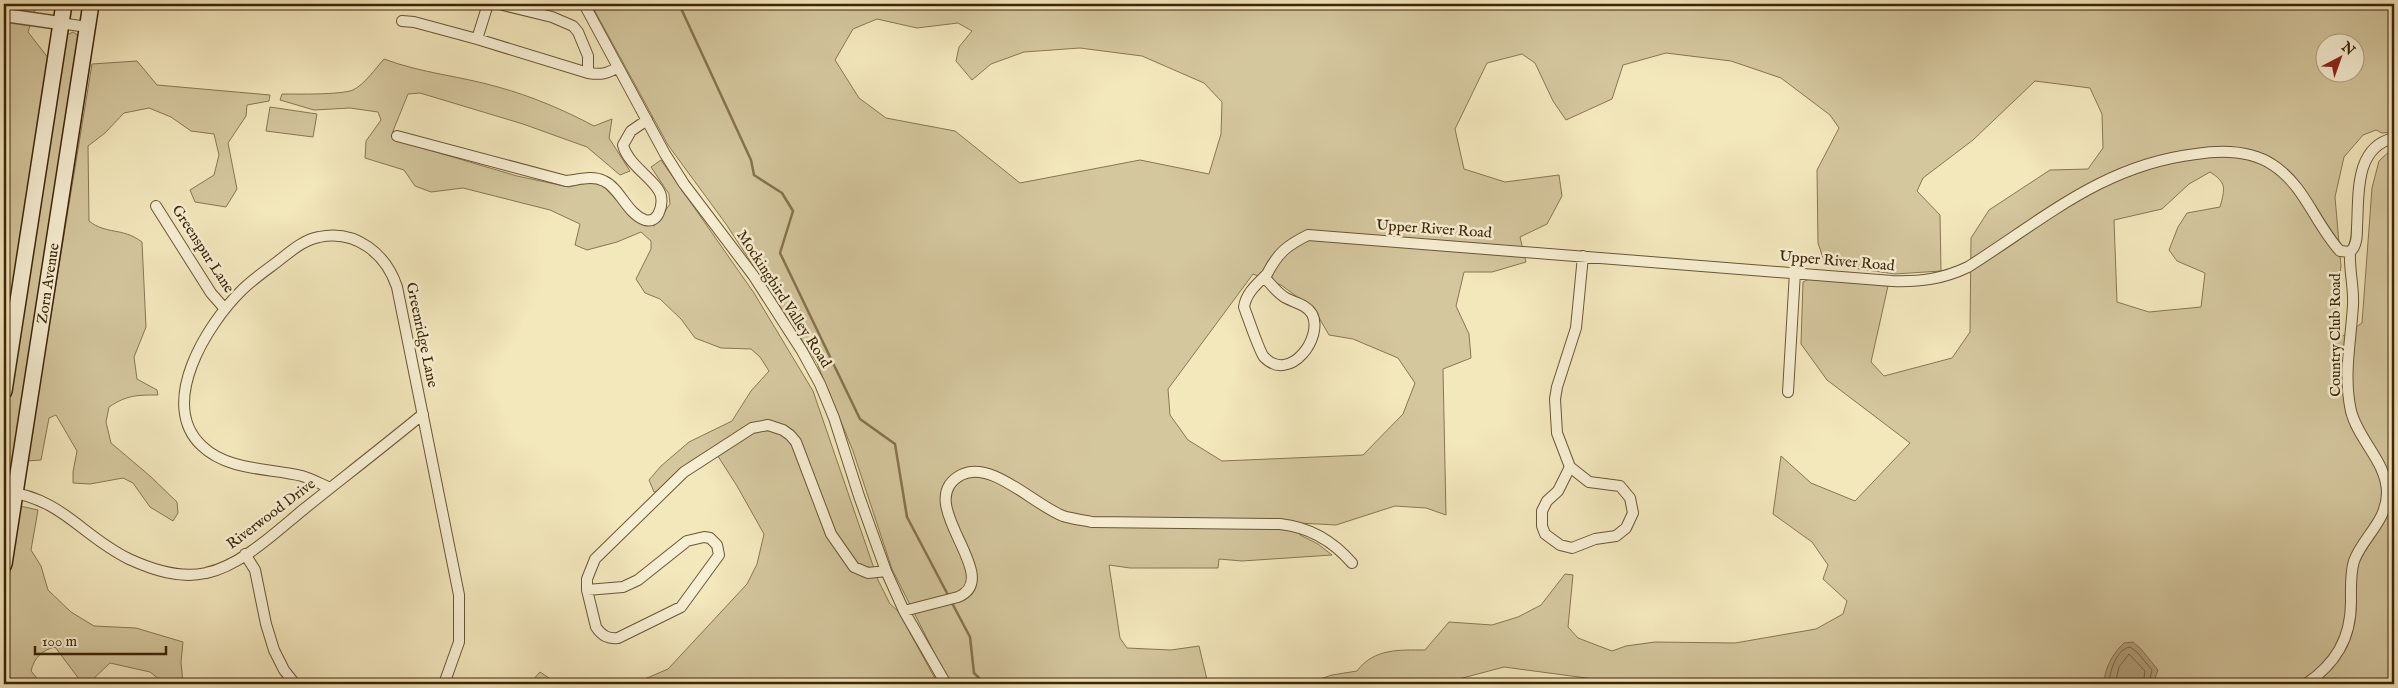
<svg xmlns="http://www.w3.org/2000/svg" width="2398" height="688" font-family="'IM FELL English',serif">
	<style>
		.green { fill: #d4c69d; stroke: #887652; fill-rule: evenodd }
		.water { fill: #b5a57e; stroke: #85724e }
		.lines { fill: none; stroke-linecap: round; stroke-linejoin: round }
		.shore { stroke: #786542; stroke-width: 1 }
		.stream { stroke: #85724e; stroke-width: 2.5 }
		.minor-casing { stroke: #6a5634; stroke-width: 12 }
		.tertiary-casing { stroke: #6a5634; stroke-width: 15 }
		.secondary-casing { stroke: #3c2507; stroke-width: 18 }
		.minor { stroke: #f7efd3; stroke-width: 10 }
		.tertiary { stroke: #f7efd3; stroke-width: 12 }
		.secondary { stroke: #f7efd3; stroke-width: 15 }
		.labels { text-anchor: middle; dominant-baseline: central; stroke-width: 5; stroke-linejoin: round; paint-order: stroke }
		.street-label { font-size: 15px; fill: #3c2507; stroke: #f7efd3 }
	</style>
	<rect width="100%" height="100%" fill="#f3e7bc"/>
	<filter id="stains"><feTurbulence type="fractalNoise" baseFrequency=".004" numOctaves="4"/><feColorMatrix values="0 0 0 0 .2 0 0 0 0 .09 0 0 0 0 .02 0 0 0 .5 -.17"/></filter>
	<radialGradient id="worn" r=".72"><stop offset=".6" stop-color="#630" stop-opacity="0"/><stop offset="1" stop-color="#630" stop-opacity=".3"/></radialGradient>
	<path class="green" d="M4,4H37L28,32L49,59L4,347Z
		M591,4H2394V132L2382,133L2376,130L2363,135L2344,157L2335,197L2341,266L2332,343L2362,323L2372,188L2379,161L2394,147V684H1631L1504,667L1440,684H1305L1332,675L1357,671C1374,648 1400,650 1425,650L1449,622L1492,625L1518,617L1541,605L1565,574L1573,575L1568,627L1578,638L1612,651L1626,646L1655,642L1735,643L1816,629L1843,614L1847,601L1823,579L1828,565L1812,542L1773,514L1781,456L1811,483L1855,501L1910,443L1827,380L1801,344L1803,282L1813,277L1888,286L1871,362L1884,376L1952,358L1970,332L1971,238L1989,210L2050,170L2088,169L2103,148L2102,114L2090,88L2035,81L1973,140L1923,178L1917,191L1940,215L1941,271L1895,274L1825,264L1818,243L1817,170L1839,128L1830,115L1781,78L1731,61L1666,53L1623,65L1612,99L1566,120L1553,101L1535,63L1522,54L1487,63L1455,129L1464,169L1505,182L1559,175L1562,196L1547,224L1520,237L1526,262L1492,272H1464L1456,306L1469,334L1471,358L1443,369L1446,515L1426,508L1395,506L1336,525L1298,523L1300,535L1318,544L1332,555L1242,561L1219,559L1218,568H1130L1109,565L1120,638L1127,648L1171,650L1199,646L1208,684H950L892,569L853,451L817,363L726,224L668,145ZM877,19L917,28L958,23L972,31L959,47L956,61L972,80L991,64L1024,52L1080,48L1142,56L1204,83L1222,102L1221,134L1209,174L1140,160L1020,183L955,131L886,118L859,98L835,60L853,29ZM2326,42H2356V72H2326ZM2210,172C2227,183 2225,188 2220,207L2187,213L2178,227L2169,250L2177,261L2205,273L2201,307L2149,312L2117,302L2114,220L2162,209L2189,184ZM1253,274L1281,285L1314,309L1329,335L1353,339L1398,358L1415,383L1403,414L1363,455L1222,461L1188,440L1170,415L1168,389Z
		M73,32L79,36L10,479L4,480V415L65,36Z
		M384,59C421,73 460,76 498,87C531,96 564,110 594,126L612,119L609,138L630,171L620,175L587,147L523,124L420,93L408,94L393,131L395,140L517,176L569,187L591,182L603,186L636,220L654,226L670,204L669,194L651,167L661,160L754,293L813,391L878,580L890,604L898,611L938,684H633L668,669L747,584L757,564L764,534L737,486L714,450L662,490L654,492L649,480L661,466L689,442L732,421L751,391L769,371L760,357L751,349L721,348L695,338L681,319L660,299L645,293L636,279L651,249V241L641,232L617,242L587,250L575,245L580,224L550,210L463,188L431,192L415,186L404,170L365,158L366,141L381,120L378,112L350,108L314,110L280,100L282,94C297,94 340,95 353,90C365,84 375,69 384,59Z
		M137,61L157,85L270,95L269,101L247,105L246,116L228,143L237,189L226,207L195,202L190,190L214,175L219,155L214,134L191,131L171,117L149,108L124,113L105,133L88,146L89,221C107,235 122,227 142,242L146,327L134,357L137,379L157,390L158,395C137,395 127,395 109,407L106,422L111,443L150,476L177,502L178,513L173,521L150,507L133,483L123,478L90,484L73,483V472L77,451L56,415L49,418L41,460L27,461L92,64Z
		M270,107L317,114L313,137L266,131Z
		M20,506L38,510L31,550L41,566L48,590L71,612L94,626L136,628L183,642L181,662L183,684H165L150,672L110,663L92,680L79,679L55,647C42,650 34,658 31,671L42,684H4V611Z
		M540,672L558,684H529Z"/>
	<path class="water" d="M2133,642L2141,649L2158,670L2153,684H2104C2104,669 2113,653 2124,643Z"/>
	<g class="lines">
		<path class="shore" d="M2109,684C2109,673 2117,648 2130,647L2138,653L2152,670L2149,684
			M2115,684L2119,667L2129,654L2145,671L2143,684"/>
		<path class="stream" d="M679,4L751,160L754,175L782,193L793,211L780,253L860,419L895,444L907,517L948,595
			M952,603L970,637L974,673L985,684"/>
		<defs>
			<path id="minor" d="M499,4L552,17L573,26L578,32L588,56V73
				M584,4L665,154L684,184L753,275L802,351L820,384L834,418L859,496L886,571L904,611L946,684
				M402,21L414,22L477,39L588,73C601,75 607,74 618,67
				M60,23L87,27
				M477,39L488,4
				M397,136L566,181C578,180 592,175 604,181C620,188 627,214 645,220C658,224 663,206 661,196C658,181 628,166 623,145L631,131L647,120
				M156,206L211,293L225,309
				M2350,252C2357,246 2357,235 2357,227C2359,195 2354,147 2394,138
				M1264,277C1271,284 1277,293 1286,298C1295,303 1306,304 1312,314C1324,337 1290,384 1264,357C1260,353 1247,315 1244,307C1246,293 1257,284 1267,274C1278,253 1286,246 1308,235L1892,281C1920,282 1943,279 1968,267C2044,219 2103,165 2196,154C2222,150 2250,150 2273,165C2305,186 2315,224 2340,251L2350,252
				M1788,392L1795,272
				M1570,467L1589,482L1620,486L1630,498L1633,513L1626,528L1616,536L1595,539L1572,548L1560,545L1545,534L1542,526V511L1547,501L1558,491L1570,467L1557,433L1555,399L1557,387L1576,328L1583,256
				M330,488C321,484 312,479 302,476C270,468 228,471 202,446C157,404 207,324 242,290C252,280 265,271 277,262C290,252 303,240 319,237C356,229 386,254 397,287L459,595V642L444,684
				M4,491C64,499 80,535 129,559C153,570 180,579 206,573C241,566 277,531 304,509C344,477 384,446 423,414
				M704,537L710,538L717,545L719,555L681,607L618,638C608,639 602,636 596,627L587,590L623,587L638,580L687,541Z
				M245,554L255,570L266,624L274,650L284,670L295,684
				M587,590V579L595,559L684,472L752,428L768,425L783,430L790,435L796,442L831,534L854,567L868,573L886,571
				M904,611L958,597C1006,577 910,502 961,475C991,459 1034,505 1063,516C1072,519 1083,520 1092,522L1280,524C1308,527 1333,541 1352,563
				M2306,684C2335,664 2351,639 2351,602C2351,588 2350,574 2354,561C2363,537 2387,521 2387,493C2387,462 2358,440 2351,411C2343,376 2351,340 2353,305C2354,287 2349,270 2350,252"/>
			<path id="tertiary" d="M4,15L60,23"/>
			<g id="secondary">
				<path d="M4,391L64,4"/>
				<path id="s1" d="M4,564L91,4"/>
			</g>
		</defs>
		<use href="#minor" class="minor-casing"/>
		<use href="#tertiary" class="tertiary-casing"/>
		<use href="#secondary" class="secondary-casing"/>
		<use href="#minor" class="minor"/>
		<use href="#tertiary" class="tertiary"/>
		<use href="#secondary" class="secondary"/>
	</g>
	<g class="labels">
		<g class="street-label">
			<text transform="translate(1434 229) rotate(4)">Upper River Road</text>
			<text transform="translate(203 249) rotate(57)">Greenspur Lane</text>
			<text transform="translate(1837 261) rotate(5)">Upper River Road</text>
			<text stroke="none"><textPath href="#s1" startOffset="284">Zorn Avenue</textPath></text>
			<text transform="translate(784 299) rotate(57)">Mockingbird Valley Road</text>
			<text transform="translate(422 335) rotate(78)">Greenridge Lane</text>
			<text transform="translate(2335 335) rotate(-90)">Country Club Road</text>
			<text transform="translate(271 514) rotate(-37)">Riverwood Drive</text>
		</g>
	</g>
	<rect width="2398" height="688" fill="none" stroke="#f3e7bc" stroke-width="20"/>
	<rect x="5" y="5" width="2388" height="678" fill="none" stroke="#3c2507" stroke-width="2.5"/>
	<rect x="10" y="10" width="2378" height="668" fill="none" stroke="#3c2507"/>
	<g transform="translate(2340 58) rotate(41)"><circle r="24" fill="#f7efd3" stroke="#ac9e81"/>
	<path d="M0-4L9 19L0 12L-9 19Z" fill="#8f2418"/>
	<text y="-8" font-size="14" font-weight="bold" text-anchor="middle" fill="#3c2507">N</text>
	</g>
	<path d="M35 646v8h131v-8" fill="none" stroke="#3c2507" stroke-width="2.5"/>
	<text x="42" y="646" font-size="15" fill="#3c2507" stroke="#f7efd3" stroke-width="4" paint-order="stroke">100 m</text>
	<rect width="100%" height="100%" filter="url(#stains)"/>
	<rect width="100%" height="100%" fill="url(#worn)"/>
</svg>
